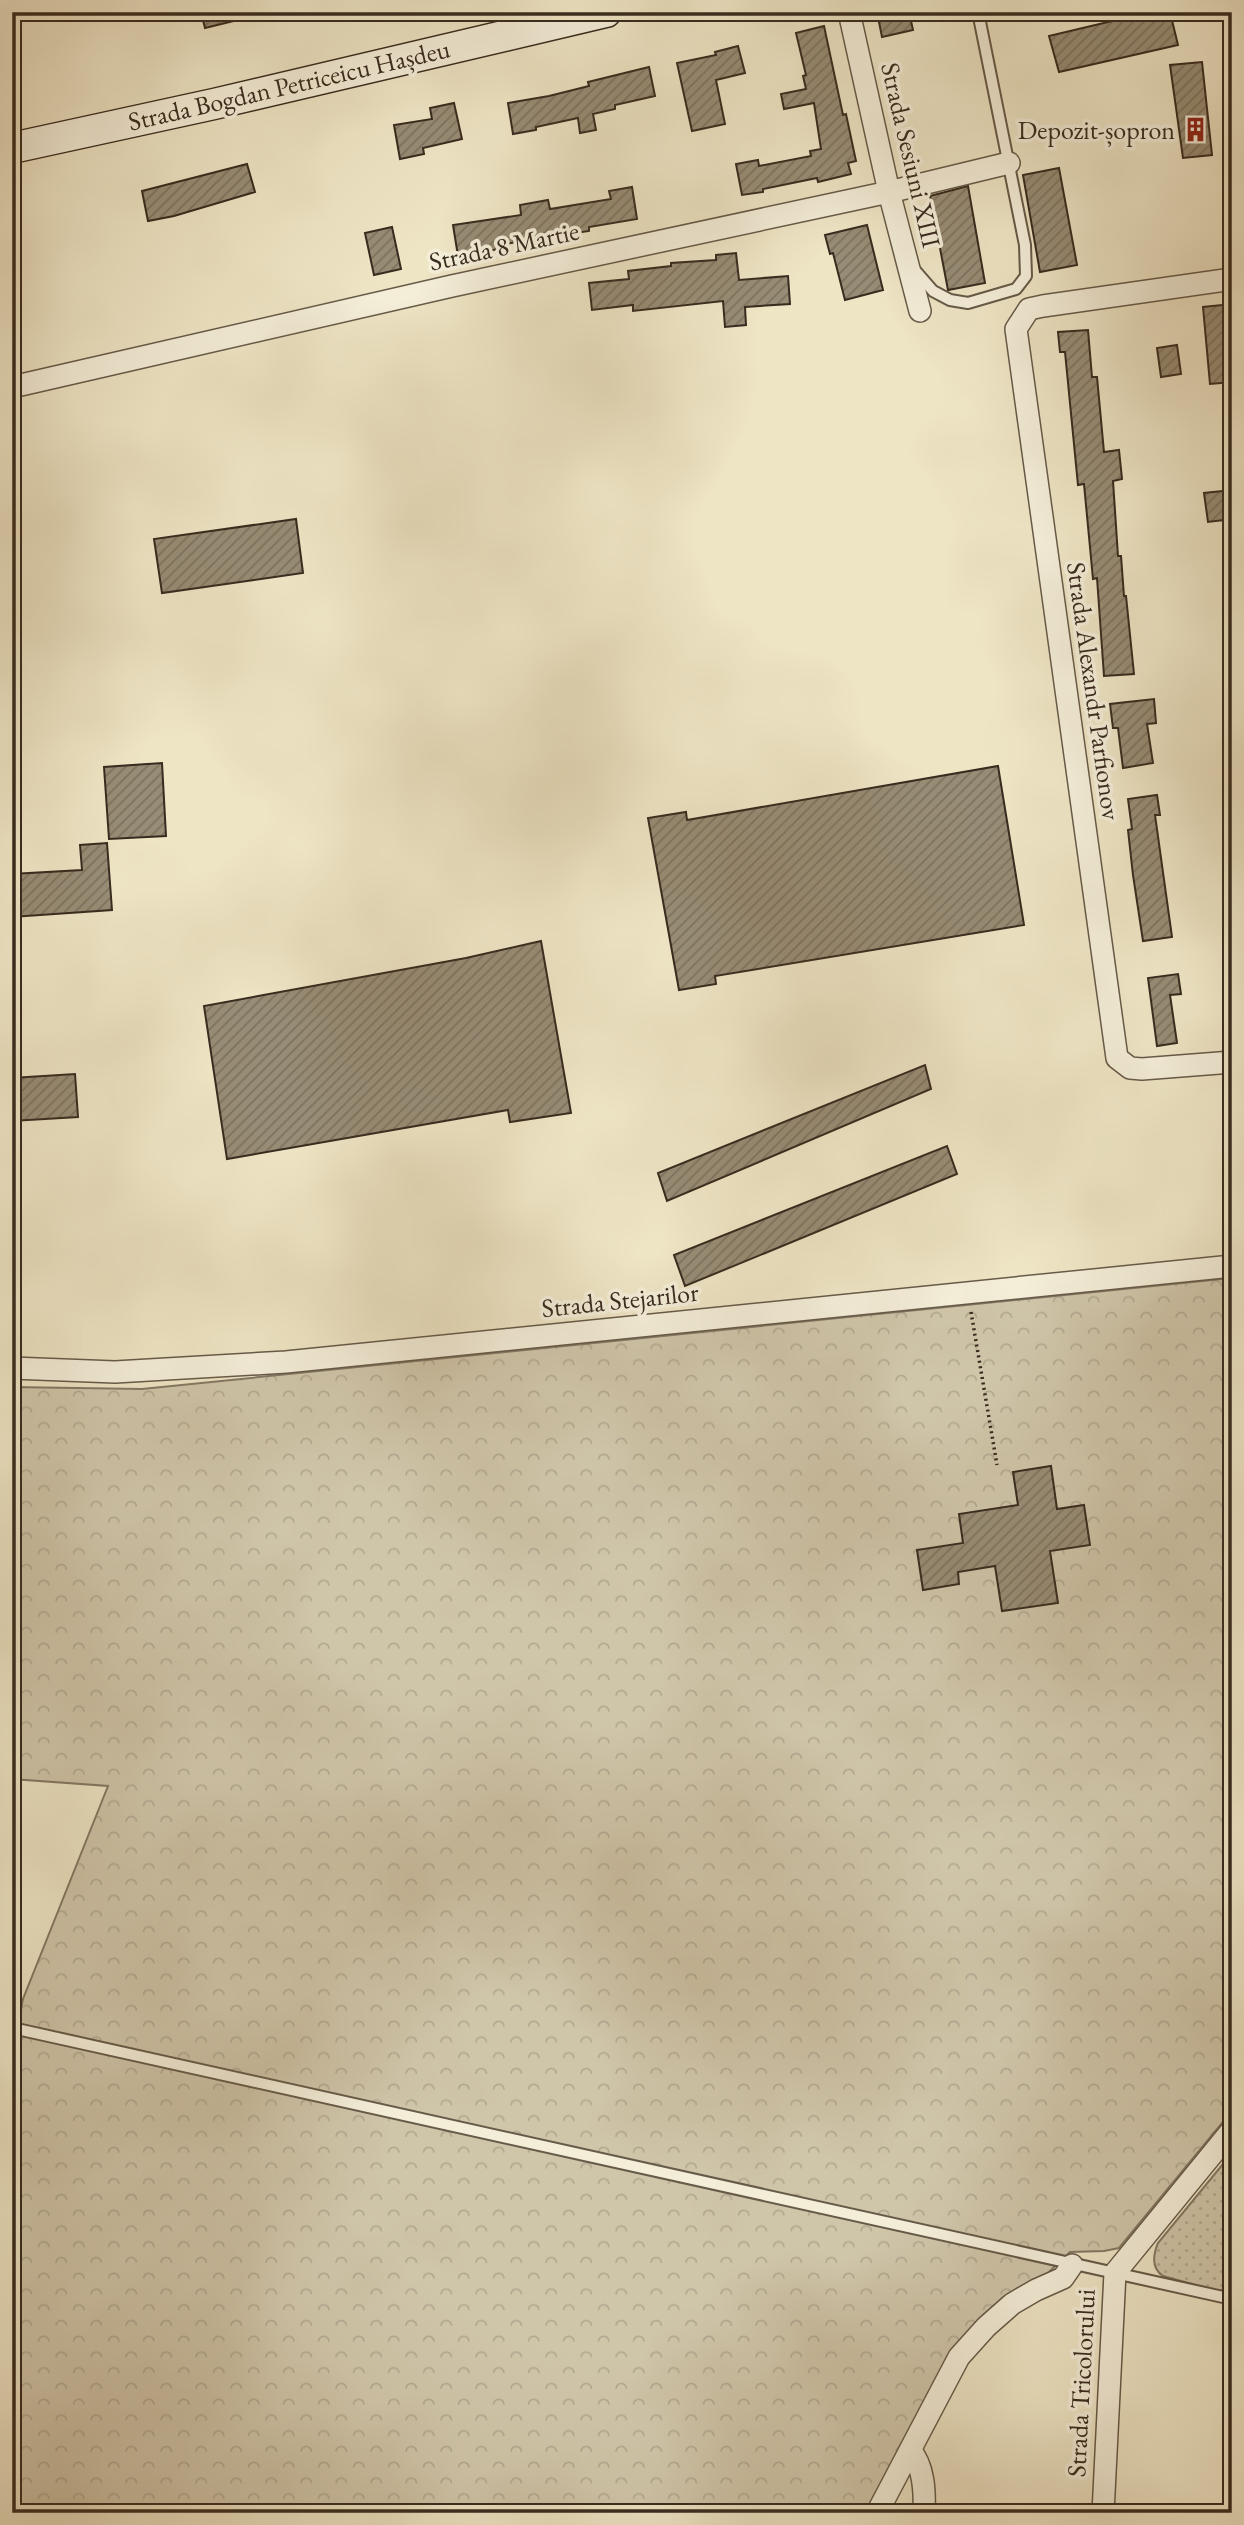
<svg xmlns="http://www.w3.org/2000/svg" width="1244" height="2525" font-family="'EB Garamond',serif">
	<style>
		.grass { fill: url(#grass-dots); stroke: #847864; stroke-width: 2 }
		.forest { fill: url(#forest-crowns); stroke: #847864; stroke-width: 2 }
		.building { fill: url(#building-hatch); stroke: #382b1f; stroke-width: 2 }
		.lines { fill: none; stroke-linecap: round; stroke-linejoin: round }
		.service-casing { stroke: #665a48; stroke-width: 14 }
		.minor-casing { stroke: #665a48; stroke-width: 24 }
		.secondary-casing { stroke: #382b1f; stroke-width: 33 }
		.path { stroke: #382b1f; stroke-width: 3.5; stroke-dasharray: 2 3.5; stroke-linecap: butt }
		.service { stroke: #f4eed9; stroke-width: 10 }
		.minor { stroke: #f4eed9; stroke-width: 21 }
		.secondary { stroke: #f4eed9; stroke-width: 30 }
		.labels { text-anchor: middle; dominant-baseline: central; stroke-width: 7; stroke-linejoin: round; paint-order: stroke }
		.street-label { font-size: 26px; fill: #382b1f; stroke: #f4eed9 }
		.poi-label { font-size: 26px; fill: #382b1f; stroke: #f4eed9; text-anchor: end }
	</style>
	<defs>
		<pattern id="grass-dots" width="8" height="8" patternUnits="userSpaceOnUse" patternTransform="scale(1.75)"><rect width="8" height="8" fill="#cfc5a9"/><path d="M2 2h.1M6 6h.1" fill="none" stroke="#b2a991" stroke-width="1.8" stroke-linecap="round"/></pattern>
		<pattern id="forest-crowns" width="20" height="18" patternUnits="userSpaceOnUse" patternTransform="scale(1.75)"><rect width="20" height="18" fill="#cfc5a9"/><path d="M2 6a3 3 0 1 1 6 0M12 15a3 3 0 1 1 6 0" fill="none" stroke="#b2a991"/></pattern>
		<pattern id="building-hatch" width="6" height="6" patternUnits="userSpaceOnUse" patternTransform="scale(1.75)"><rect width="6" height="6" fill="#978c75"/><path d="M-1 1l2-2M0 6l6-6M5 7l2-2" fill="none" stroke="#7c735f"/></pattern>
	</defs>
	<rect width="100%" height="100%" fill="#eee5c5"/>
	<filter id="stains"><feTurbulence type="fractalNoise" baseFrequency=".00286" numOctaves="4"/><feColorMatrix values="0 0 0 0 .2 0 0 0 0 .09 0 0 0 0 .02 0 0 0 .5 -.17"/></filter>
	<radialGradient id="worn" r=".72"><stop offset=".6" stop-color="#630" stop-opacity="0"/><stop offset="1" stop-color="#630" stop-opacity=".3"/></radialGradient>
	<path class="grass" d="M1232,2153V2291L1214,2290L1163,2276C1151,2268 1153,2255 1158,2243Z"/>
	<path class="forest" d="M1232,1278V2111L1119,2248L1104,2251L1070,2252L1048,2273L1002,2301L868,2513H12V2053L23,1999L108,1786L12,1779V1387L142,1389Z"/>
	<path class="building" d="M201,12H245L246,18L205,28Z
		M877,12H909L913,30L882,37Z
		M1150,12H1170L1178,45L1059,72L1049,36Z
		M824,26L843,115L846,114L856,161L848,163L851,174L818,182L817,178L763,189V192L742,195L736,164L758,160L759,166L811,156L810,151L821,149L814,103L784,109L781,94L806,89L803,76L806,75L796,33Z
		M738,46L745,73L716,80L725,124L692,131L677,63L716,55L715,52Z
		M1202,62L1212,155L1183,158L1170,65Z
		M649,67L655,96L615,105V109L593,114L596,130L580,133L578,118L536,127V130L513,134L508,103L549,96L589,86L588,82Z
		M454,103L462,139L423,148L424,154L400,159L394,125L432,119L430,108Z
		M247,164L255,192L174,216L148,221L142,191Z
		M1059,168L1077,265L1040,272L1023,175Z
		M968,186L985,283L948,290L930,196Z
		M632,187L637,219L589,227V231L504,244L505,248L458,256L453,225L521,215L520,205L548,200L550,209L611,199L609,191Z
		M867,225L883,290L845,300L833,253L830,254L825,235Z
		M392,227L401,269L374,275L365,233Z
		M736,253L739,280L788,276L790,304L745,307L746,325L725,327L723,301L633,311V305L592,310L589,283L629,279L628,271L671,266V263L716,260V255Z
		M1232,304V382L1210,384L1203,307Z
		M1088,330L1092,377H1097L1104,452L1119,450L1122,479L1113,481L1118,556H1121L1124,596H1126L1134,674L1104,676L1097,578L1093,579L1084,484L1078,485L1065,352H1060L1058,332Z
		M1177,345L1181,374L1161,377L1157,348Z
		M1232,490V519L1208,522L1204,493Z
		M296,519L303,573L162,593L154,539Z
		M1154,699L1156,723L1147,724L1153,763L1123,768L1118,728H1113L1110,704Z
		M162,763L166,836L109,839L104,767Z
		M998,766L1024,925L715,976L716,984L679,990L648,818L686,812L687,820Z
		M1157,795L1160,815H1155L1172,937L1143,941L1133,875L1128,830L1132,829L1128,799Z
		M107,843L112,910L12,917V874L82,870L80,845Z
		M541,941L571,1113L510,1122L508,1110L227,1159L204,1006L466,958Z
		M1178,974L1181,994L1170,995L1177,1043L1157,1046L1148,978Z
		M925,1065L931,1089L667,1201L658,1173Z
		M75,1074L78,1117L12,1121V1078Z
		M947,1146L957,1174L685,1286L674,1255Z
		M1051,1466L1057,1509L1084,1505L1090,1545L1050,1551L1058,1603L1002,1611L995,1566L958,1572L959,1584L923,1590L917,1550L963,1543L959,1514L1018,1505L1013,1472Z"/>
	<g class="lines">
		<defs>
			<path id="service" d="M913,268L933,291L950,300L968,303L1016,289L1026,276L1025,245L978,12
				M17,2029L1232,2299"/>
			<path id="minor" d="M849,12L889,192L920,311
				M1232,279L1043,306L1029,309L1016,329L1117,1058L1130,1068L1142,1069L1232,1062
				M12,387L452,286L889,192L1009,163
				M12,1368L115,1372L286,1362L1232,1266
				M910,2450C924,2466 925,2491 924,2513
				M877,2513L959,2357L986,2327L1012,2304L1036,2290L1063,2278L1072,2265
				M1103,2513L1115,2273L1232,2130"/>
			<path id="secondary" d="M12,148L214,104L606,12"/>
		</defs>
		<use href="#service" class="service-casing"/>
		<use href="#minor" class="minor-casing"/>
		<use href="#secondary" class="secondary-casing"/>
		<path class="path" d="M971,1312L997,1465"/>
		<use href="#service" class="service"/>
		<use href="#minor" class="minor"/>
		<use href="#secondary" class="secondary"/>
	</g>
	<defs>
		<symbol id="building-bare" viewBox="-9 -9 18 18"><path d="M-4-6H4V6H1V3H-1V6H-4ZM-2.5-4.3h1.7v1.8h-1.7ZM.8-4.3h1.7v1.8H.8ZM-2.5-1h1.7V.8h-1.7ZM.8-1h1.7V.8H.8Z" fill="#8f2418" stroke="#f4eed9" stroke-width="2.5" paint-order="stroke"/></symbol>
	</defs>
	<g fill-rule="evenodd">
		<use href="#building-bare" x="1178" y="112" width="35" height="35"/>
	</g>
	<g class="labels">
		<g class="street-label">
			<text transform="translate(289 85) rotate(-13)">Strada Bogdan Petriceicu Hașdeu</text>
			<text transform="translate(911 155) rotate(77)">Strada Sesiuni XIII</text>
			<text transform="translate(504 246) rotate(-12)">Strada 8 Martie</text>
			<text transform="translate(1094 691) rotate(82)">Strada Alexandr Parfionov</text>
			<text transform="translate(620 1300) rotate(-6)">Strada Stejarilor</text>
			<text transform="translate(1081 2383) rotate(-87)">Strada Tricolorului</text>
		</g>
		<g class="poi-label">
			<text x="1175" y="130">Depozit-șopron</text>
		</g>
	</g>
	<rect width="1244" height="2525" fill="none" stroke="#eee5c5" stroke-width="42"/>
	<rect x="14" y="14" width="1216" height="2497" fill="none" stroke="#382b1f" stroke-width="3.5"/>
	<rect x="21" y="21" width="1202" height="2483" fill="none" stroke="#382b1f" stroke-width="2"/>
	<rect width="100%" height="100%" filter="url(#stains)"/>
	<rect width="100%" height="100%" fill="url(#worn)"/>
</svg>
